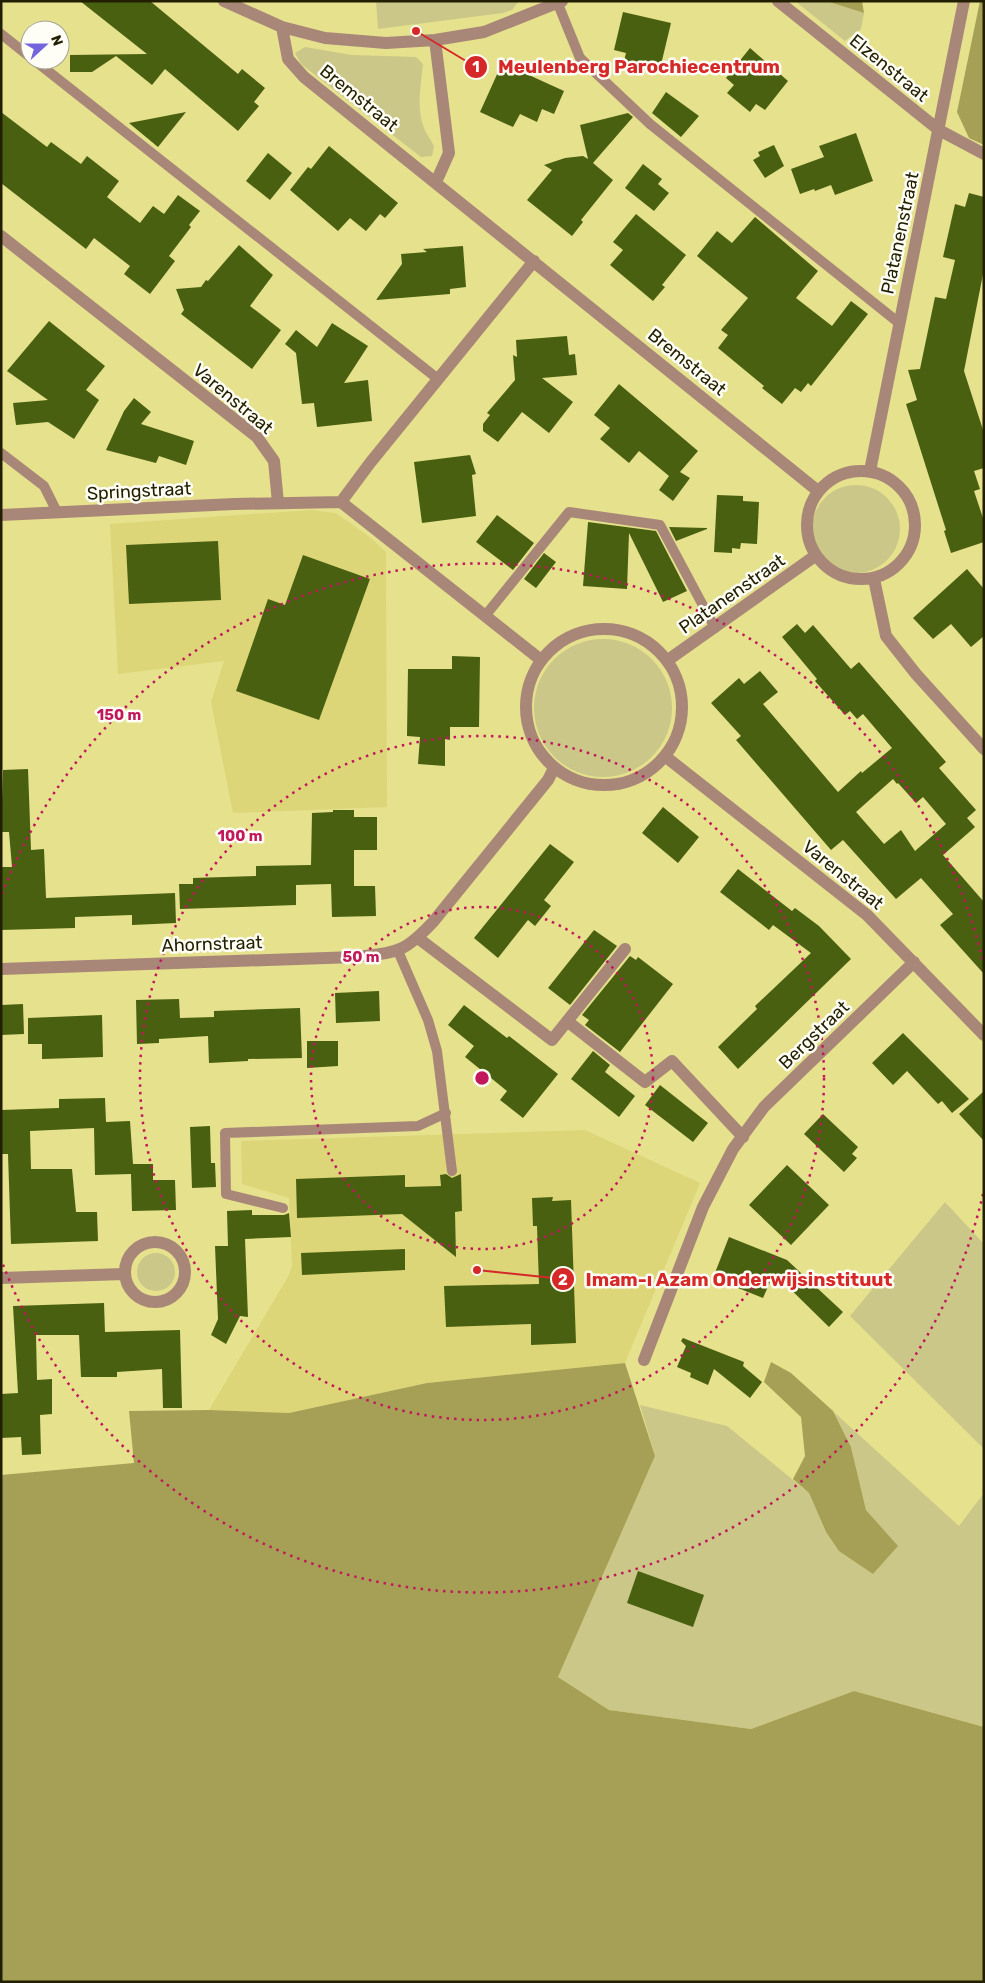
<svg xmlns="http://www.w3.org/2000/svg" width="985" height="1983" font-family="Rubik,sans-serif">
	<style>
		.built { fill: #dcd679 }
		.green { fill: #cbc788 }
		.forest { fill: #a6a056 }
		.building { fill: #496011; fill-rule: evenodd }
		.lines { fill: none; stroke-linecap: round; stroke-linejoin: round }
		.lane { stroke: #a98778; stroke-width: 10 }
		.street { stroke: #a98778; stroke-width: 12 }
		.ring { fill: none; stroke: #c2185b; stroke-width: 2.5; stroke-dasharray: 2.5 5 }
		.labels { text-anchor: middle; dominant-baseline: central; stroke-width: 5; stroke-linejoin: round; paint-order: stroke }
		.street-label { font-size: 18px; fill: #221f00; stroke: #fefef6 }
		.centre { fill: #c2185b; stroke: #fefef6; stroke-width: 2.5 }
		.ring-label { font-size: 15px; text-anchor: middle; font-weight: bold; fill: #c2185b; stroke: #fefef6; stroke-width: 5; stroke-linejoin: round; paint-order: stroke }
		.leader { fill: none; stroke: #d62828; stroke-width: 2 }
		.callout-dot { fill: #d62828; stroke: #fefef6; stroke-width: 2 }
		.mark-label { font-size: 15px; text-anchor: middle; font-weight: bold; fill: #fff }
		.callout-label { font-size: 19px; text-anchor: middle; font-weight: bold; fill: #d62828; stroke: #fefef6; stroke-width: 5; stroke-linejoin: round; paint-order: stroke }
	</style>
	<rect width="100%" height="100%" fill="#e6e18d"/>
	<path class="built" d="M311,510L336,513L367,535L386,552L387,807L233,813L211,702L224,661L118,674L110,524Z
		M585,1130L700,1183L625,1363L427,1383L289,1413L209,1410L289,1275L292,1266L289,1198L242,1184L241,1141Z"/>
	<path class="green" d="M376,1H519L512,10L503,13L378,29Z
		M795,1H826L864,13L861,29L845,41Z
		M305,47L352,55L416,57L423,64C421,84 416,109 424,128C426,134 431,140 434,146L432,156L421,157L301,64L295,53Z
		M812 529a44 44 0 1 1 88 0a44 44 0 1 1-88 0Z
		M534 708a69 69 0 1 1 138 0a69 69 0 1 1-138 0Z
		M945,1202L984,1244V1449L850,1316Z
		M137 1272a19 19 0 1 1 38 0a19 19 0 1 1-38 0Z
		M791,1373L959,1526L984,1493V1727L854,1691L751,1729L609,1710L558,1677L655,1456L640,1405L727,1426L809,1493L826,1532L839,1550L873,1574L897,1546L866,1510L851,1447L833,1411Z"/>
	<path class="forest" d="M826,1H862L864,13Z
		M980,1H984V145L969,138L957,112Z
		M771,1362L791,1373L833,1411L851,1447L866,1510L898,1546L873,1574L839,1551L826,1532L809,1493L793,1479L805,1456L801,1417L764,1382Z
		M625,1363L655,1456L558,1677L609,1710L751,1729L854,1691L984,1727V1982H1V1475L134,1463L129,1411L209,1410L289,1413L427,1383Z"/>
	<path class="building" d="M80,1H150L238,74L242,69L265,88L254,102L259,106L238,131L165,69L152,85L116,56L92,72H70V55L147,54Z
		M623,12L671,23L659,73L623,65L626,53L614,50Z
		M750,48L788,81L765,110L756,104L750,112L727,93L734,85L726,78Z
		M504,59L520,66L518,70L564,91L554,114L542,109L537,122L520,114L513,127L480,112Z
		M666,92L699,116L681,137L652,113Z
		M1,112L47,147L51,142L81,164L87,156L119,181L107,197L140,223L153,206L164,214L178,195L200,211L189,225L191,227L169,256L175,261L150,294L124,274L130,266L94,238L86,249L1,183Z
		M186,112L158,147L129,123Z
		M628,113L633,117L593,163L613,180L581,220L583,222L572,236L527,200L552,170L544,165L565,158L583,156L588,159L580,125Z
		M856,133L873,181L835,195L831,185L815,191L814,189L800,194L791,169L824,157L819,146Z
		M774,145L784,166L765,178L753,160L760,156L758,152Z
		M329,146L398,203L385,218L380,214L366,231L350,218L338,231L290,190L308,167L311,169Z
		M268,153L292,173L270,200L246,181Z
		M643,164L662,179L658,184L669,193L654,211L625,188Z
		M969,193L984,197V269L964,371L984,433V468L974,471L980,489L974,491L984,521V542L951,553L944,531L946,530L906,404L917,400L908,370L920,369L935,297L946,299L955,260L943,257L955,204L965,207Z
		M636,214L686,255L662,285L665,287L653,301L610,265L623,250L613,242Z
		M755,217L818,271L796,298L832,326L851,301L868,314L811,386L808,383L801,392L795,388L782,404L762,388L764,386L718,348L728,335L721,330L748,298L697,256L717,231L732,243Z
		M239,245L273,275L250,306L281,330L252,369L181,314L184,310L176,289L201,287L206,280L208,281Z
		M463,246L466,287L450,289V294L376,300L402,264L401,254L427,252L423,249Z
		M49,321L105,366L86,390L99,400L74,439L48,422L16,425L13,403L48,400L7,371Z
		M332,323L368,346L344,383L368,380L372,421L317,427L314,403L302,404L296,353L285,344L296,330L317,347Z
		M567,336L569,355L575,354L577,375L542,378L573,402L549,433L522,412L498,442L483,431V424L490,415L487,413L515,380L513,355L517,357L516,340Z
		M619,384L698,451L680,472L690,478L673,501L659,490L669,476L639,451L629,463L600,439L610,428L594,415Z
		M134,398L151,412L141,424L194,441L186,465L159,456L156,463L106,450L124,411Z
		M470,455L476,474L472,475L476,516L422,523L414,462Z
		M717,495L743,496V501L759,502L757,544L741,543L740,549L732,548V553L714,552Z
		M497,515L534,543L513,570L476,542Z
		M588,522L656,531L687,591L663,602L629,533L627,589L583,586Z
		M669,527L707,528V529L676,541Z
		M218,541L221,600L129,604L126,545Z
		M544,553L556,562L536,588L524,579Z
		M303,555L370,579L319,720L236,691L268,599L285,605Z
		M967,569L984,589V636L971,647L951,624L933,639L913,618Z
		M797,624L805,633L813,625L851,669L859,662L946,762L939,768L976,810L967,818L975,827L943,855L984,902V974L940,925L953,914L921,878L896,899L843,840L831,850L736,740L741,736L711,703L739,678L744,684L760,671L778,692L763,704L838,792L861,771L862,773L892,748L863,714L857,719L850,711L845,715L815,681L817,679L782,637ZM893,779L897,784L898,783L916,803L923,797L946,824L915,851L901,830L884,844L856,812Z
		M452,656L480,657L479,727H450V740L445,739V766L418,764L420,737L407,736L408,669H452Z
		M28,769L31,850L44,849L46,898L175,893L176,923L132,925V915L75,917V928L1,930V867H12L9,832H1L3,770Z
		M663,807L699,837L678,863L642,833Z
		M333,810H354V817H377V850H354V886H375L376,916L332,917L331,884L296,885V905L180,909L179,884H193V878L256,876V866L311,865L312,813L333,812Z
		M550,844L574,862L544,900L551,906L535,926L528,920L498,958L474,938Z
		M738,869L792,911L795,908L819,926L851,959L738,1069L718,1047L757,1009L755,1006L811,953L773,925L769,930L720,892Z
		M594,930L617,946L570,1005L548,988Z
		M630,956L636,960L638,957L673,984L620,1052L585,1025L589,1020L582,1015Z
		M379,991L380,1021L336,1023L335,993Z
		M179,999L180,1018L214,1017V1011L300,1008L302,1058L248,1059V1061L209,1063L208,1036L159,1039V1043L137,1044L136,1000Z
		M23,1004L24,1034L1,1035V1005Z
		M464,1005L507,1038L509,1036L558,1074L523,1118L500,1100L507,1091L465,1057L474,1046L448,1025Z
		M102,1015L103,1057L43,1059H42V1044H28V1018Z
		M903,1033L969,1099L952,1113L942,1101L938,1104L907,1071L893,1085L872,1063Z
		M307,1041H338V1066L307,1068Z
		M593,1051L610,1065L605,1072L635,1096L619,1117L571,1079Z
		M660,1085L708,1123L693,1142L645,1105Z
		M984,1091V1141L959,1114Z
		M105,1098L106,1122L130,1121L133,1164H153V1180H175L176,1210L132,1211L131,1174L95,1175L94,1128L30,1131L31,1169H72L76,1212H97L98,1241L11,1244L8,1154H1V1110L59,1108V1099Z
		M823,1114L858,1147L852,1154L857,1158L844,1172L804,1134Z
		M210,1126L211,1163H215L216,1187L192,1188L190,1127Z
		M787,1165L829,1205L791,1245L749,1205Z
		M446,1174L452,1178L461,1174L462,1211L455,1212L456,1257L402,1214L297,1218L296,1179L405,1175V1187L441,1186L440,1175Z
		M553,1197L552,1201L571,1200L576,1343L531,1345V1324L446,1327L444,1286L539,1284L537,1226H533L532,1198Z
		M252,1210V1215H284L289,1213L291,1237L245,1239L248,1317L240,1316L226,1344L211,1335L218,1319L215,1246H228L227,1211Z
		M729,1237L787,1260L843,1312L829,1327L774,1273L763,1298L713,1278Z
		M405,1249V1270L302,1275L301,1253Z
		M104,1303L105,1332L180,1330L182,1408H163L162,1369L117,1372V1377H81L79,1335H36L37,1380L52,1379V1414L40,1415L41,1454L22,1455L21,1437L1,1438V1394L18,1393L13,1306Z
		M683,1338L744,1362L743,1366L762,1382L750,1398L714,1369L708,1385L690,1377L691,1373L677,1367L686,1346L681,1341Z
		M638,1571L704,1595L693,1627L627,1603Z"/>
	<g class="lines">
		<path class="lane" d="M558,4L580,58L650,124L899,323
			M1,34L30,57
			M34,60L438,379
			M1,453L44,486L57,512
			M485,616L569,512L660,525L715,628
			M398,951L428,1020L437,1051L452,1171
			M283,1208L226,1194L225,1133L418,1126L446,1113"/>
		<path class="street" d="M224,1L282,27L325,38L386,43L435,40L484,32L562,1
			M778,1L939,130L984,154
			M282,27L288,59L304,77L818,491
			M435,40L449,153L436,182
			M1,236L257,437L274,461L278,503
			M807 525a54 54 0 1 1 108 0a54 54 0 1 1-108 0Z
			M870,471L964,1
			M341,502L370,463L534,261
			M1,515L234,504L341,502L541,660
			M874,579L886,636L916,674L984,749
			M526 707a78 78 0 1 1 156 0a78 78 0 1 1-156 0Z
			M668,660L815,556
			M666,757L867,915L984,1035
			M418,938L552,1040L625,949
			M1,969L355,957C397,952 403,954 433,922L548,780L554,768
			M567,1021L645,1082L672,1061L743,1137
			M125 1272a30 30 0 1 1 60 0a30 30 0 1 1-60 0Z
			M1,1278L124,1274
			M644,1360L703,1207L733,1149L764,1107L914,962"/>
	</g>
	<g class="ring">
		<circle cx="482" cy="1078" r="171"/>
		<circle cx="482" cy="1078" r="342"/>
		<path d="M983 1194A514 514 0 0 1 2 1262M2 894A514 514 0 0 1 983 962"/>
	</g>
	<g class="labels">
		<g class="street-label">
			<text transform="translate(889 68) rotate(39)">Elzenstraat</text>
			<text transform="translate(359 98) rotate(39)">Bremstraat</text>
			<text transform="translate(900 233) rotate(-78)">Platanenstraat</text>
			<text transform="translate(687 362) rotate(39)">Bremstraat</text>
			<text transform="translate(233 399) rotate(40)">Varenstraat</text>
			<text transform="translate(139 491) rotate(-3)">Springstraat</text>
			<text transform="translate(732 594) rotate(-35)">Platanenstraat</text>
			<text transform="translate(843 875) rotate(39)">Varenstraat</text>
			<text transform="translate(212 944) rotate(-2)">Ahornstraat</text>
			<text transform="translate(814 1035) rotate(-44)">Bergstraat</text>
		</g>
	</g>
	<circle cx="482" cy="1078" r="8" class="centre"/>
	<g class="ring-label">
		<text x="119" y="720">150 m</text>
		<text x="240" y="841">100 m</text>
		<text x="361" y="962">50 m</text>
	</g>
	<path class="leader" d="M416 31L476 67M477 1270L563 1279"/>
	<g class="callout-dot">
		<circle cx="416" cy="31" r="5"/>
		<circle cx="477" cy="1270" r="5"/>
		<circle cx="476" cy="67" r="12"/>
		<circle cx="563" cy="1279" r="12"/>
	</g>
	<g class="mark-label">
		<text x="476" y="72">1</text>
		<text x="563" y="1285">2</text>
	</g>
	<g class="callout-label">
		<text x="639" y="73">Meulenberg Parochiecentrum</text>
		<text x="739" y="1286">Imam-ı Azam Onderwijsinstituut</text>
	</g>
	<rect width="985" height="1983" fill="none" stroke="#221f00" stroke-width="5"/>
	<g transform="translate(45 45) rotate(69)"><circle r="24" fill="#fefef6" stroke="#a6a594"/>
	<path d="M0-4L9 19L0 12L-9 19Z" fill="#7465df"/>
	<text y="-8" font-size="14" font-weight="bold" text-anchor="middle" fill="#221f00">N</text>
	</g>
</svg>
